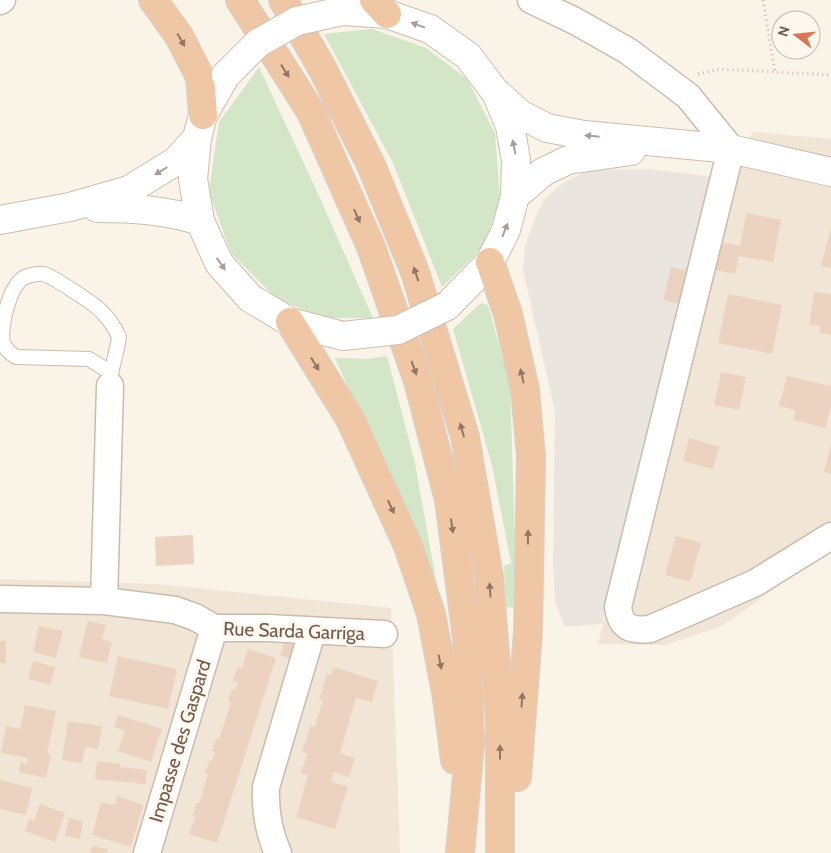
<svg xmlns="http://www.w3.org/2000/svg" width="831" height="853" font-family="Cabin,sans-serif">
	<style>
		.residential { fill: #f1e5d6 }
		.industrial { fill: #ebe5e0 }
		.green { fill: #d3e6c7 }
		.building { fill: #ecd3c1 }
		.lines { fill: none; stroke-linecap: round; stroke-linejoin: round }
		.service-casing { stroke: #cbbbae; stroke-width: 16 }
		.minor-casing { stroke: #cbbbae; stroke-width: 29 }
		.secondary-casing { stroke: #cfbdaf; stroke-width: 30 }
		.trunk-casing { stroke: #d7d1cd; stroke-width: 30 }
		.path { stroke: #d1b6a5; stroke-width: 3; stroke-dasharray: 1 4; stroke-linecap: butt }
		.service { stroke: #fff; stroke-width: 14 }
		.minor { stroke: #fff; stroke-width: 26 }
		.secondary { stroke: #fff; stroke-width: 28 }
		.trunk { stroke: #f0c7a5; stroke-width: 28 }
		.secondary-bridge-casing { stroke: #cfbdaf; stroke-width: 30; stroke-linecap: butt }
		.secondary-bridge { stroke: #fff; stroke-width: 28 }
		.oneway { fill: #aa9d95 }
		.oneway2 { fill: #917664 }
		.labels { text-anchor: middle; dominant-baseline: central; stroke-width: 5; stroke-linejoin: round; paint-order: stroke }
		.street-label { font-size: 19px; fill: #715b4e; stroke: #fdf7ed }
	</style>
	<rect width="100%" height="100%" fill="#faf3e7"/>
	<path class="residential" d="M754,132L831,139V552L777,587L722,626L665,645L598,644L713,177Z
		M0,579L157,584L391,608L400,853H0Z"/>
	<path class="industrial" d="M650,169L713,177L602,624L565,627L555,602L553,562L555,412L523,270L525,246L534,221L545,199L562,184L588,170Z"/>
	<path class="green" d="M372,29L426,48L467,79L495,133L500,199L483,247L442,287L393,163L324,34Z
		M259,67L319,196L373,318H322L276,298L231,253L209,192L219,122Z
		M481,303L488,305L510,385L517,608L506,607L504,566L511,563L492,465L453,329Z
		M387,356L415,463L437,586L335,358L367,359Z"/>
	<path class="building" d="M746,213L781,220L773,262L739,256L735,274L715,270L720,242L740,246Z
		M830,231H831V268L821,266Z
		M671,267L688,271L679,304L663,300Z
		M814,292L831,294V335L819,333L820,326L809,325Z
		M728,294L782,305L772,354L718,343Z
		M721,372L746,377L739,410L714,405Z
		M787,376L831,386V405L826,428L793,420L796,410L779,406Z
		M689,438L720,447L713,469L683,461Z
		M830,447H831V474L824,472Z
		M193,535L194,564L156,566L155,537Z
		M676,536L701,543L690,582L665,575Z
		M88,621L106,625L102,639L112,642L107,663L79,657Z
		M39,626L63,631L56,658L33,652Z
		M0,641H6V663H0Z
		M284,642L296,645L292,659L280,656Z
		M248,649L276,658L217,843L189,834L195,817L192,816L196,803L199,804L208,774L205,773L210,760L212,761L215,752L212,751L216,738L219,740L231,702L228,701L232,689L235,690L238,682L233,681L238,667L242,668Z
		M118,656L177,669L168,709L109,696Z
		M33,661L55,667L50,685L28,679Z
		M333,667L378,681L372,702L356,698L340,753L355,758L349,777L334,772L331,782L348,786L335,829L296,817L308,775L301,773L307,754L302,752L310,726L315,727L323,700L319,699L327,674L331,675Z
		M25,705L56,711L47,754L51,755L46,778L19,772L21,762L26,764L28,758L1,753L6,726L20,729Z
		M118,715L162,729L151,762L118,751L125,731L114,727Z
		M68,721L102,726L98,749L85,747L82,763L62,760Z
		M97,761L120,764V767L147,770L145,784L95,779Z
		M0,780L32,788L26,815L0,809Z
		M117,796L143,805L131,847L92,835L101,802L115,805Z
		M40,804L65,813L55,842L25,831L29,819L34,820Z
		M69,818L83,821L80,839L65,836Z
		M92,846L108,849L107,853H90Z"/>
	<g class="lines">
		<defs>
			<path id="service" d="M110,386C110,369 117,354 119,337C115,328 109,319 102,312C95,304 53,277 44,274C39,273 30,275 25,277C9,285 0,327 3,343C6,350 10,353 16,357L89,359L110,372"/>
			<path id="minor" d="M531,0L575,21L628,51L688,96L731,149L618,607C621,628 631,631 650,629L755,583L831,536
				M0,1L2,0
				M0,599L104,601L175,610L195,617L214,628H268L384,634
				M104,601L110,386
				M147,853L214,628
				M278,853C268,831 265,811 266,787L312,632"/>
			<path id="secondary" d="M342,11L387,14L430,29L468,56L496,93L510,126L516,160L515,196L506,230L490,262L447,306
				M226,75L203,115L197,138L193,179L200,221L219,263L250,298L290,322L343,336
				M499,95L520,114L547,128L584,135L731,149L831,172
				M515,196L543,172L568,160L631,151
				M97,208C132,208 166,210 200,221
				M0,220L70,207L129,190L176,161L197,138"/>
			<path id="trunk" d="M153,0L179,36L200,77L203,115
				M240,0L311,112L371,247L418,381L449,500L467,638L470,744L460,853
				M283,0L322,68L371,165L415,272L465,437L489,577L500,719V853
				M374,0L387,14
				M490,262L508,314L525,390L531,456L528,632L517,777
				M290,322L350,419L408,546L431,614L447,698L455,760"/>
		</defs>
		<use href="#service" class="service-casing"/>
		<use href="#minor" class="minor-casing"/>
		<use href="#secondary" class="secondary-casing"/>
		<use href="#trunk" class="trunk-casing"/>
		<path class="path" d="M763,0L775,72
			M698,74L720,69L831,75"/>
		<use href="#service" class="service"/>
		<use href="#minor" class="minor"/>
		<use href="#secondary" class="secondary"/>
		<use href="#trunk" class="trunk"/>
		<defs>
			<path id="secondary-bridge" d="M226,75L258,43L297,21L342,11
				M343,336L398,330L447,306"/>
		</defs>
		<use href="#secondary-bridge" class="secondary-bridge-casing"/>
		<use href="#secondary-bridge" class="secondary-bridge"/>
	</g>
	<defs><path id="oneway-solid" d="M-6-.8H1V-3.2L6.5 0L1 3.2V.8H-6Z" transform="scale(1.25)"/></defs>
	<g class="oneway">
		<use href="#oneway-solid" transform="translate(418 25) rotate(-160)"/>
		<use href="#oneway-solid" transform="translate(592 136) rotate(-174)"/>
		<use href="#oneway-solid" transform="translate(514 147) rotate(-101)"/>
		<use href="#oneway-solid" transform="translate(161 171) rotate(148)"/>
		<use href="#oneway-solid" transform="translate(505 230) rotate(-69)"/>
		<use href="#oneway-solid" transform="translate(221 264) rotate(55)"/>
	</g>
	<g class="oneway2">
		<use href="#oneway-solid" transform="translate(181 40) rotate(60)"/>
		<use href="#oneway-solid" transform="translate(285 71) rotate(58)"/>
		<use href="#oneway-solid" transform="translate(357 216) rotate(66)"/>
		<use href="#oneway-solid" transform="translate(416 274) rotate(-109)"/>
		<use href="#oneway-solid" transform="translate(315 364) rotate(58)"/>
		<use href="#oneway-solid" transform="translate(414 368) rotate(70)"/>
		<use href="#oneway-solid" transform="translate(522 376) rotate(-103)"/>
		<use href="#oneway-solid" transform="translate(462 430) rotate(-106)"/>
		<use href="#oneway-solid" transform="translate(391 507) rotate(65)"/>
		<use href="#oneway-solid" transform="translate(452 526) rotate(82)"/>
		<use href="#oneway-solid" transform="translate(528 537) rotate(-89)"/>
		<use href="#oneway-solid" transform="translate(490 590) rotate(-94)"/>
		<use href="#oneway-solid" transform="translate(440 662) rotate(79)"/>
		<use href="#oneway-solid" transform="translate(522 700) rotate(-86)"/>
		<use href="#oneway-solid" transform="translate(500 752) rotate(-90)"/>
	</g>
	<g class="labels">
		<g class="street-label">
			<text transform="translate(294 631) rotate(2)">Rue Sarda Garriga</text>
			<text transform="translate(180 741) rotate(-73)">Impasse des Gaspard</text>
		</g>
	</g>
	<g transform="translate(796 35) rotate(286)"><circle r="24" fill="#fdf7ed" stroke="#c5b9ad"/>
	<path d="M0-4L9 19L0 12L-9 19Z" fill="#d77659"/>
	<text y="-8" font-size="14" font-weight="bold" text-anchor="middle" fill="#715b4e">N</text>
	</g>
</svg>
